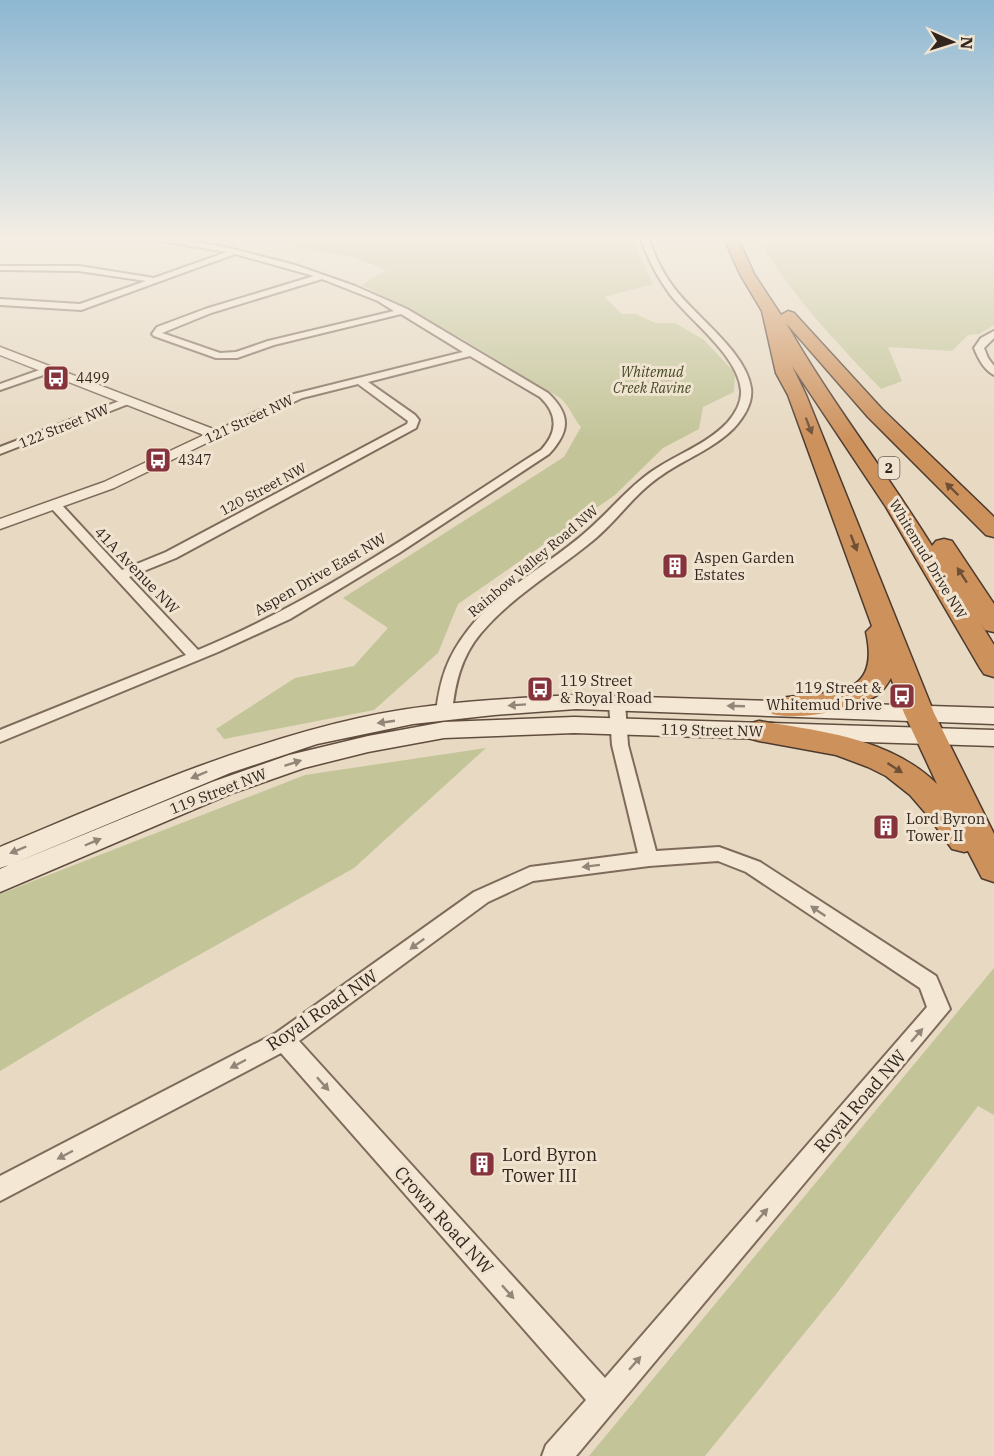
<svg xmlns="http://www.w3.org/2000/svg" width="994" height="1456" font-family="'IBM Plex Serif',serif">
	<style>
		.green { fill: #c3c498 }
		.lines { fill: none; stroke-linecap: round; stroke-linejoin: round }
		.minor-casing { stroke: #7f6b5b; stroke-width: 4 }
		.tertiary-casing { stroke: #7f6b5b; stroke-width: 3 }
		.secondary-casing { stroke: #614d3f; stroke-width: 3 }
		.motorway-casing { stroke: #4d3a2f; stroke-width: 3 }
		.minor { fill: #f4e7d4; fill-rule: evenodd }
		.tertiary { fill: #f4e7d4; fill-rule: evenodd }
		.secondary { fill: #f4e7d4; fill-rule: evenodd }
		.motorway { fill: #cd915c; fill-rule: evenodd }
		.oneway { fill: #6f5037 }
		.oneway2 { fill: #928679 }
		.labels { text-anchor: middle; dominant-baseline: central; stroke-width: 6; stroke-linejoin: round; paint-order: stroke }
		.far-park-label { font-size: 14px; font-style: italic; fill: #454a27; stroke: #f0e4d0 }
		.far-poi-label { font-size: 14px; fill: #31251e; stroke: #f0e4d0; text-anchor: start }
		.far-street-label { font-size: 14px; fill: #31251e; stroke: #f0e4d0 }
		.shield { fill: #f0e4d0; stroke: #6a5e53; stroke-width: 1.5 }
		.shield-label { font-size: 14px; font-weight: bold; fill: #31251e }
		.poi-label { font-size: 15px; fill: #31251e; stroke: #f0e4d0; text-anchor: start }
		.street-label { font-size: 15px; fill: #31251e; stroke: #f0e4d0 }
		.near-street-label { font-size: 18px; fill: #31251e; stroke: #f0e4d0 }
		.near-poi-label { font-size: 18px; fill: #31251e; stroke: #f0e4d0; text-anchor: start }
	</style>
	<rect width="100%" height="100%" fill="#e7d9c2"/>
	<path class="green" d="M245,236H634V243L653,284L604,297L622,314H636L655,323H675L704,340L735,373L734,392L703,407L699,429L663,448L615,495L458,604L438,653L374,710L224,739L216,729L295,678L354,666L388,628L343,598L564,457L581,427C573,418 570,406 560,398L461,338L362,285L386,270L353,257L287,246V244Z
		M757,236H994V325L979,334L968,335L952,351L888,347L902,381L881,389C836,342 789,293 757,236Z
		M486,748L354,868L104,1008L0,1071V894L305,775Z
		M994,968V1115L978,1106L837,1293L705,1456H589Z"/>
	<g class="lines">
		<defs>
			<path id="minor" d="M44,236L40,238L0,241V237Z
				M131,236L166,237L229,248L295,265L355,286L407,309L548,393C571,415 570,431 549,454L399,553L290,619L218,652L0,742V730L186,655L52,509L50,506L52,503H60L122,570L166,552L407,424L408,421L358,384L302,398L220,437H212V433L294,394L463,352L401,314L274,345L237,358H216L154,336L152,334L157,327L205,309L314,276L235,254L81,310L0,305V299L80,304L146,281L79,271L0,270V266H79L154,278L227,252ZM322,279L378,301L394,311L268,341L236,352L220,353L162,333L211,313ZM470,356L540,397C558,414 558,432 541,450C430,521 320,600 198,650L129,577L176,558L416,428L419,420L415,415L368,382Z
				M640,236H648C654,255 662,272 674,288C696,317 746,352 751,388C753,403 744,417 734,428C713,449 685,459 662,475C636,492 619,518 596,538C558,570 513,595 481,633C461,657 455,683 452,713L450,717H438L436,713C440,679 447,657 468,630C499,589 549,565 587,531C609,512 627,489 651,472C675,455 706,445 727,423C735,414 742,402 741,390C738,355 689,320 669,293C656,275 647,257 640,236Z
				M994,331V338L984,348L988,358L994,366V375C984,370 978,358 974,348L981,338Z
				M48,367L53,370L52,372L0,390V384Z
				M127,398L132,401L131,403L0,454V447Z
				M617,698L625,703L628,745L656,851L719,847L760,862L936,976L950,1009L576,1456H542L546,1445L586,1400L281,1053L0,1201V1176L276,1033L474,892L530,867L638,853L612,745L609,703ZM718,861L746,872L920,988L927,1007L605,1378L299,1041L488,902L533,881L649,866Z"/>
			<path id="tertiary" d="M0,347L221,432L223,435L114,488L0,529V519L104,482L204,435L0,355Z"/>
			<path id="secondary" d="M576,695L994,708V724L576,709L494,715L413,724L317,744L230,773L12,864L212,782L289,755L368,736L444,722L574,717L994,730V746L574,733L444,738L368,752L304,768L230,794L0,892V869L9,865L0,868V847C118,798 234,746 359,718C430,702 503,699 576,695Z"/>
			<path id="motorway" d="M723,236H737L754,274L781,315L788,311L794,313L882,409L994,517V537L986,535L868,417L786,323C830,401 885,470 932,546L936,541L944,539L952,541L994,604V632L985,630L981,624L994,645V677L984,674L980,668L886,507L792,366L806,395L934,713L994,834V882L982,878L968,851L964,852L952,849L929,817L910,795L886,776L868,767L836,755L759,741L748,738L744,731L748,724L759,721C821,731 890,738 937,784L904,713L891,678C888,683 884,689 880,693C858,710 798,721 772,714L767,707L772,700C818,688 883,707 866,632L872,626L788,395L776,373L762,311L740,274Z"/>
		</defs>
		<use href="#minor" class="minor-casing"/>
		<use href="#tertiary" class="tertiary-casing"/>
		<use href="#secondary" class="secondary-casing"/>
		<use href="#motorway" class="motorway-casing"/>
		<use href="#minor" class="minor"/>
		<use href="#tertiary" class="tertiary"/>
		<use href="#secondary" class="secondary"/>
		<use href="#motorway" class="motorway"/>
	</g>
	<defs><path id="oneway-solid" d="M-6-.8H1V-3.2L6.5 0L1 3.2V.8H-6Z" transform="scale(1.5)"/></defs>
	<g class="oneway">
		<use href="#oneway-solid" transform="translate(809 426) rotate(69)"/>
		<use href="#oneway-solid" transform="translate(952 489) rotate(-136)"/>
		<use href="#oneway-solid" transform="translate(854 543) rotate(69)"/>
		<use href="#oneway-solid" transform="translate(962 575) rotate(-123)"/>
		<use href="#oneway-solid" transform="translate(895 768) rotate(33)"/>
	</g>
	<g class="oneway2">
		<use href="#oneway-solid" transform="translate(517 705) rotate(176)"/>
		<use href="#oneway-solid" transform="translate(736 706) rotate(-178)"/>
		<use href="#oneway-solid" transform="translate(386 722) rotate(172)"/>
		<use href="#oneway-solid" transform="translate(293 763) rotate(-18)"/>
		<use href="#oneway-solid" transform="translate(199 775) rotate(157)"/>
		<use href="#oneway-solid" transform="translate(93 842) rotate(-23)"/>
		<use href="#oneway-solid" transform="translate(18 850) rotate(157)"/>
		<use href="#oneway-solid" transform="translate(591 866) rotate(173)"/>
		<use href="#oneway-solid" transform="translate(818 911) rotate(-146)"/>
		<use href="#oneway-solid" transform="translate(417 944) rotate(144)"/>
		<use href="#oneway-solid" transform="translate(917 1035) rotate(-49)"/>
		<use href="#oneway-solid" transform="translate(238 1064) rotate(152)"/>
		<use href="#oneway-solid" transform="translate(323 1084) rotate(48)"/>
		<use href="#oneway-solid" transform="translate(65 1155) rotate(152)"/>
		<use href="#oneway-solid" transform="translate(762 1215) rotate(-49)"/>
		<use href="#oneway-solid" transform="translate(508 1292) rotate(48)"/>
		<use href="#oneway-solid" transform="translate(635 1363) rotate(-49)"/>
	</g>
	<linearGradient id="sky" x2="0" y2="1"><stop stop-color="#8db7d2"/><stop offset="0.54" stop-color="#f4eee4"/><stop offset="1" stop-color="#f4eee4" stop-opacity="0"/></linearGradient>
	<rect width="994" height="440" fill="url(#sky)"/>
	<defs>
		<symbol id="bus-square" viewBox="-11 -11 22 22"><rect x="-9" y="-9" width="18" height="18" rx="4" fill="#86333b" stroke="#f0e4d0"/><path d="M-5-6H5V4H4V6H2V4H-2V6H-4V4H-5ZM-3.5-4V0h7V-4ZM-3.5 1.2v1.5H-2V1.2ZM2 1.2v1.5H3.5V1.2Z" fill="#fff"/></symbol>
		<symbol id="building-square" viewBox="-11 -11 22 22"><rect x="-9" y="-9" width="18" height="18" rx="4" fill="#86333b" stroke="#f0e4d0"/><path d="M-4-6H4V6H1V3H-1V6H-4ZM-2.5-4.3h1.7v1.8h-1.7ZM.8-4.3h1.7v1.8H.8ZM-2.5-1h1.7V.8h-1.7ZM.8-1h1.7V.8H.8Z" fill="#fff"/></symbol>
	</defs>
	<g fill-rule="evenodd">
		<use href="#bus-square" x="41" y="363" width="30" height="30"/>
		<use href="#bus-square" x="143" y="445" width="30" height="30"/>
		<use href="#building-square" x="660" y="551" width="30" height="30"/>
		<use href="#bus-square" x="525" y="674" width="30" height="30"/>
		<use href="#bus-square" x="887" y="681" width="30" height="30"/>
		<use href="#building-square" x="871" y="812" width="30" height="30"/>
		<use href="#building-square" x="467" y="1149" width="30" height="30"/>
	</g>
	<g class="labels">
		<g class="far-park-label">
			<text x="652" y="372">Whitemud<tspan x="652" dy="16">Creek Ravine</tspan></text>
		</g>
		<g class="far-poi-label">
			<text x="76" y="378">4499</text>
			<text x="178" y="460">4347</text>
		</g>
		<g class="far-street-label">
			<text transform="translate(249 419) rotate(-25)">121 Street NW</text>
			<text transform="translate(64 426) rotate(-22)">122 Street NW</text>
			<text transform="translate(263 489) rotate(-28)">120 Street NW</text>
			<text transform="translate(928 559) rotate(59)">Whitemud Drive NW</text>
			<text transform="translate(533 561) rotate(-40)">Rainbow Valley Road NW</text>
		</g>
		<rect class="shield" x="878.5" y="457" width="21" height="22" rx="4.5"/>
		<g class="shield-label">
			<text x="889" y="468">2</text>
		</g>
		<g class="poi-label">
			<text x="694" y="557">Aspen Garden<tspan x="694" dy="17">Estates</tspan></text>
			<text x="560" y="680">119 Street<tspan x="560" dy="17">&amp; Royal Road</tspan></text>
			<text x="882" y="687" text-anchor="end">119 Street &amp;<tspan x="882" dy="17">Whitemud Drive</tspan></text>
			<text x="906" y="818">Lord Byron<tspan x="906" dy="17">Tower II</tspan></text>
		</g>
		<g class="street-label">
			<text transform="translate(137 570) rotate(46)">41A Avenue NW</text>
			<text transform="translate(320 574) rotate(-30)">Aspen Drive East NW</text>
			<text transform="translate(712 730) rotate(1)">119 Street NW</text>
			<text transform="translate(218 791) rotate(-21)">119 Street NW</text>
		</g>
		<g class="near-street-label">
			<text transform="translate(322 1010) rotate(-34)">Royal Road NW</text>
			<text transform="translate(860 1101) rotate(-49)">Royal Road NW</text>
			<text transform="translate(444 1220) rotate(48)">Crown Road NW</text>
		</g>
		<g class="near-poi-label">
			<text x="502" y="1154">Lord Byron<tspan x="502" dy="21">Tower III</tspan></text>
		</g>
	</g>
	<g transform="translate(952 42) rotate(93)" stroke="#f0e4d0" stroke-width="4.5" paint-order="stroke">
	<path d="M0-4.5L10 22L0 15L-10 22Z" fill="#31251e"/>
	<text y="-9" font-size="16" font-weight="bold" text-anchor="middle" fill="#31251e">N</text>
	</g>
</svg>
